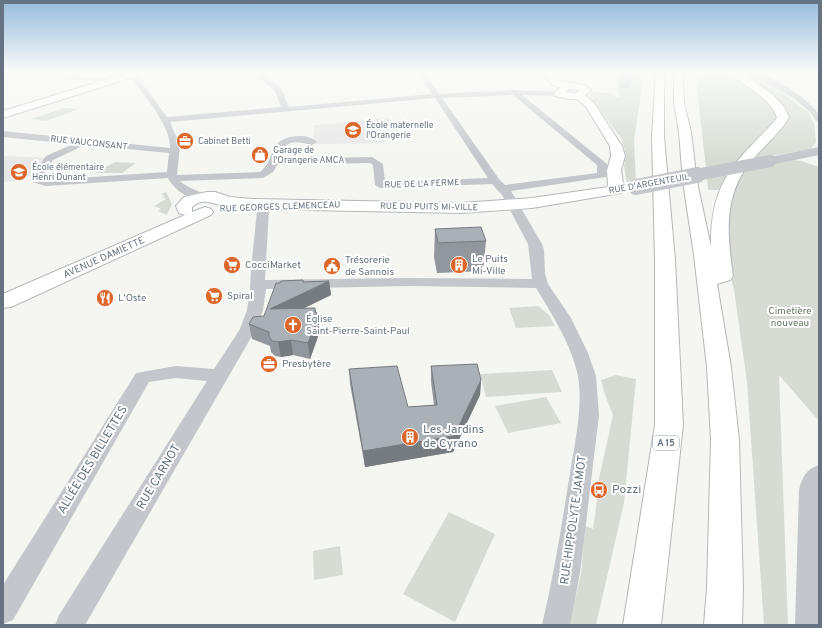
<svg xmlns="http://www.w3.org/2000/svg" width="822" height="628" font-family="Overpass,sans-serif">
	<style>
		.built { fill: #e6e7e6 }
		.green { fill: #d6dcd3 }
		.water { fill: #bcc5ca }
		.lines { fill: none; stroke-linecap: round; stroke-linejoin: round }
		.secondary-casing { stroke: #b3b8bc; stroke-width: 2 }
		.motorway-casing { stroke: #b4b7ba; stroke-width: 2 }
		.minor { fill: #c3c6ca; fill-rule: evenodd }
		.tertiary { fill: #c3c6ca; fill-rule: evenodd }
		.secondary { fill: #fff; fill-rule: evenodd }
		.motorway { fill: #fff; fill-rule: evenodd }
		.tertiary-bridge-far1 { stroke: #c3c6ca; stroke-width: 12 }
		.tertiary-bridge { stroke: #c3c6ca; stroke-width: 16 }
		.wall { fill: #91979d }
		.shaded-wall { fill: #767b7f }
		.building { fill: #a9b0b6; stroke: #767b7f }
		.labels { text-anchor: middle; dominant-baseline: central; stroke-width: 4; stroke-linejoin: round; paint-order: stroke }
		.far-poi-label { font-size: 9px; fill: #657382; stroke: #fff; text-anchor: start }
		.far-street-label { font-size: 9px; fill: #657382; stroke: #fff }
		.shield { fill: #fff; stroke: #939da8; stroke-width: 1 }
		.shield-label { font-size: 9px; font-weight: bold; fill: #657382 }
		.street-label { font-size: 10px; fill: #657382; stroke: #fff }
		.poi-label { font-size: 10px; fill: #657382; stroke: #fff; text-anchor: start }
		.park-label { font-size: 10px; fill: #667a64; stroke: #fff }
		.near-poi-label { font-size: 12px; fill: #657382; stroke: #fff; text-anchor: start }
		.near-street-label { font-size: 12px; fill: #657382; stroke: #fff }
	</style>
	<rect width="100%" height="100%" fill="#f5f6f2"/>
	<path class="built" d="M390,118L394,137H384L385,143L313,144L315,125Z
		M3,156L45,158L29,176L16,181L3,182Z"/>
	<path class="green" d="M294,71H328L327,74L338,76L322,78L318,75H299Z
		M618,71H642L641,93L634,140L636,183L627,184L624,166L626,156L622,139L589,96L592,92L611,93L615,97H621L617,91Z
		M699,71H741L783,93L808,112L814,123L816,142L811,149L706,168L696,79Z
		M64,108L79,109L46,121L31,119Z
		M794,160L801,161L819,167V421L779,375L788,625H764L747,382L734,290L719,233L742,170Z
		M115,162L136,163L122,173H94Z
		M729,172L718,190H708L707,177Z
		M166,192L172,204L167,215L158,211L161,209L154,206L166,199L162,197L165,196L161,194Z
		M538,306L549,315L555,326L516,328L509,308Z
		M552,370L562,392L486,397L480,374Z
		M616,375L636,379L624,503L596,625H569L581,574L585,526L593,529L598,493L602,494L603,485L598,483L613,415L604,392L601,380Z
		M546,397L561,423L508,433L495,406Z
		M449,512L495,534L455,622L403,594Z
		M340,546L343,575L314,580L313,551Z"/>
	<path class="water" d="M621,71H635L630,89L620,88Z"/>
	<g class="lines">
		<defs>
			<path id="secondary" d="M134,71H147L146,73L3,118V111Z
				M540,71H549L559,81L584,85L591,90L585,95L594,103L622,146L625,156L621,170L624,190L621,193L532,208L462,213L252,209C243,208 234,208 226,207C215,204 202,197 192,207V212L205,207L211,209L213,212L211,215L11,307L3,308V294L185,215L179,213L176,206L184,197L207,192H215L230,197L252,199L462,203L532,198L608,187L607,170L611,156L610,146L586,107L577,99H568L555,96L554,94L560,87L553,85ZM569,89L579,90L576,93L566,92Z"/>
			<path id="motorway" d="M656,71H664V137L675,260L683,425L661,625H623L655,425V260L652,137Z
				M674,71H682L684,103L691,132L697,182L711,247C710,183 733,164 774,122L777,117C768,94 744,89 730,71H739L773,95L784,107L789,117C780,133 765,145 753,159C723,193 727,234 733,276L730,280L717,284L731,367L739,440L743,588L742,625H704L707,588L711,440L707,367L694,255L683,182L679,132L674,103Z"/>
		</defs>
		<use href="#secondary" class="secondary-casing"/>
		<use href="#motorway" class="motorway-casing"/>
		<path class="minor" d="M250,71H260L281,88L289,107L432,94L417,71H423L439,94L514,90L564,92V96H561L522,95L607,164V175L606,177L511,191L542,244L544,250L545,273L548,284L571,318L588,353L596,376L599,415L580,573L570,625H542C554,574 562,524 570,473C575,442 583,407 578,376C572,346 552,314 536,288L409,286L266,289L263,310L256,329L85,625H55L59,615L207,381L176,378L149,382L13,620L3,624V585L136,373L176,366L214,369L240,329L247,310L250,290L251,269L257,211L248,206L246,204L248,202C255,200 265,203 269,209L265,280L409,278L532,279L528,244L502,195L492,184L380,188L375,185L373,165L370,163L277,165L273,172L263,178L180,181C188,189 202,191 208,197L206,199C192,203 174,190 168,178L46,186L32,182L31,177L46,156L73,144L3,137V131L170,148C171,126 146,99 134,81L131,78L126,77V75H135L139,79L167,117L281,107L275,91ZM513,95L597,165V173L505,185L499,179L442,98ZM435,98L488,178L385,182L383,164L372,157L279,159C285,138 295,141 312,145L317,142C312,137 306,136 299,136C265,138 278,158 260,172L177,175L180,145L170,122ZM85,145L169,153L167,172L47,180L41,178L53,160Z
			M744,71C767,71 804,95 819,114V122L816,121L810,112L793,98Z
			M64,76L113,78L116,80L113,82L62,79V77Z
			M819,465V625H795L799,490C802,477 806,469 819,465Z"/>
		<path class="tertiary" d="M819,147V155L770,165L765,164L763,161L765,158L770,157Z"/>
		<use href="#secondary" class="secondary"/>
		<use href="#motorway" class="motorway"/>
		<path class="tertiary-bridge-far1" d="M691,176L770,161"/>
		<path class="tertiary-bridge" d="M636,187L697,175"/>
	</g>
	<path class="wall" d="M594,71H612L611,74H596Z
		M435,229L486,241L483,271L437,273L434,257Z
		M303,280V282L329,281L331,295L304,308H315L320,331L310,359L293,355L281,357L275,356L271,352L270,346L252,339L249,324L264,316Z
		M431,366L481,380L480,395L453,452L365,467L350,384L349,369L408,407L434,405L431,382Z"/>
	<path class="shaded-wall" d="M303,280L305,293L329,281L331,295L272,324L270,309L303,282Z
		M315,308L317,319L318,317L320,331L310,359L308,343Z
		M291,340L293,355L281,357L278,342Z
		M481,380L480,395L453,452L365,467L363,451Z"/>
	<path class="building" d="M481,227L486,241L438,243L435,229Z
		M303,280V282L329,281L270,309L315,308V312L317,313L316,316L318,317L308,343L291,340L278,342L272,341L269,336V332L249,324L253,317L264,316L276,283H280L281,281Z
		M477,364L481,380L454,436L363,451L349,369L397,366L408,407L437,405L431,366Z"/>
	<linearGradient id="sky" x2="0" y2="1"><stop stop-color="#96bbdc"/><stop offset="0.45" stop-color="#fafbf9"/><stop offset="1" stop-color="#fafbf9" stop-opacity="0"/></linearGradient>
	<rect width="822" height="159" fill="url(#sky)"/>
	<defs>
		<symbol id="school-disc" viewBox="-11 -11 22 22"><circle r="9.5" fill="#dd662b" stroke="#fff"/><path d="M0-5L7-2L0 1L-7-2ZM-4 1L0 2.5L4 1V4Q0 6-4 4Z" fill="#fff"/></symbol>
		<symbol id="office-disc" viewBox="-11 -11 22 22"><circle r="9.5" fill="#dd662b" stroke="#fff"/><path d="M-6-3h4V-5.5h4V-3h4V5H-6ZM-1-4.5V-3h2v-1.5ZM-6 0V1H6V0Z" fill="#fff"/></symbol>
		<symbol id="shop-disc" viewBox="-11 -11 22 22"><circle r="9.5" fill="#dd662b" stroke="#fff"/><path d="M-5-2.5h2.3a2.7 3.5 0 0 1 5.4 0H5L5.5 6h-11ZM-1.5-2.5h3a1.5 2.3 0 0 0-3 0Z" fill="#fff"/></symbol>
		<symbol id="supermarket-disc" viewBox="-11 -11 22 22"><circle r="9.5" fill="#dd662b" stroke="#fff"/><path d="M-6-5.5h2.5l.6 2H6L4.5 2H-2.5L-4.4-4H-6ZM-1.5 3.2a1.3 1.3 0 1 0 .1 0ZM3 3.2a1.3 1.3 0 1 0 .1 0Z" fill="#fff"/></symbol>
		<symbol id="building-disc" viewBox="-11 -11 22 22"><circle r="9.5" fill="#dd662b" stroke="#fff"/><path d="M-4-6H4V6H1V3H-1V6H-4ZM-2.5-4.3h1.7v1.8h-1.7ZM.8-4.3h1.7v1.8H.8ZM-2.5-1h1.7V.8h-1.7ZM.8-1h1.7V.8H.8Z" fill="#fff"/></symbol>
		<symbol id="civic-disc" viewBox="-11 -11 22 22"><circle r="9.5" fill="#dd662b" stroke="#fff"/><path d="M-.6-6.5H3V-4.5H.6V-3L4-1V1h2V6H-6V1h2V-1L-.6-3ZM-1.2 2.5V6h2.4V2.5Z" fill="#fff"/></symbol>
		<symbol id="restaurant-disc" viewBox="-11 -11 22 22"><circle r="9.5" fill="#dd662b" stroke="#fff"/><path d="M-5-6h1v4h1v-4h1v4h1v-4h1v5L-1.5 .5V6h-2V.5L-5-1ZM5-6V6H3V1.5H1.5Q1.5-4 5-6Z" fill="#fff"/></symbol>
		<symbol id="church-disc" viewBox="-11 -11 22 22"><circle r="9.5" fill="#dd662b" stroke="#fff"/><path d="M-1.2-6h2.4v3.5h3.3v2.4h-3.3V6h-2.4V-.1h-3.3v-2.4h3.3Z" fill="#fff"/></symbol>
		<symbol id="bus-disc" viewBox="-11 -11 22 22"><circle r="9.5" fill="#dd662b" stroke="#fff"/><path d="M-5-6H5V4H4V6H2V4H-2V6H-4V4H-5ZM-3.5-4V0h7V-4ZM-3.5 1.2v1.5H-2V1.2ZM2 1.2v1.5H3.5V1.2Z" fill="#fff"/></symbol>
	</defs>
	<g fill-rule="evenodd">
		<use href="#school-disc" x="343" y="120" width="20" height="20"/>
		<use href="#office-disc" x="175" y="131" width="20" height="20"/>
		<use href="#shop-disc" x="250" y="145" width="20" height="20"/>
		<use href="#school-disc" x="9" y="162" width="20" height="20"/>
		<use href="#supermarket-disc" x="222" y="255" width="20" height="20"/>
		<use href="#building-disc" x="449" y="255" width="20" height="20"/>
		<use href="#civic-disc" x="322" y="256" width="20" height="20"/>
		<use href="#supermarket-disc" x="204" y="286" width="20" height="20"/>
		<use href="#restaurant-disc" x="95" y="288" width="20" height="20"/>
		<use href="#church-disc" x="283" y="315" width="20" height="20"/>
		<use href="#office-disc" x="259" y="354" width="20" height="20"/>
		<use href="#building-disc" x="400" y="427" width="20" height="20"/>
		<use href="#bus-disc" x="589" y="480" width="20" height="20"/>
	</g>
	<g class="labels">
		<g class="far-poi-label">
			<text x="366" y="125">École maternelle<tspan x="366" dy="10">l'Orangerie</tspan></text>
			<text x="198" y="141">Cabinet Betti</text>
			<text x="273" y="150">Garage de<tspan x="273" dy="10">l'Orangerie AMCA</tspan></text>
			<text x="32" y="167">École élémentaire<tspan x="32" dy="10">Henri Dunant</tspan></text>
		</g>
		<g class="far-street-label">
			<text transform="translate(89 143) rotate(6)">RUE VAUCONSANT</text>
			<text transform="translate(422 184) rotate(-2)">RUE DE LA FERME</text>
			<text transform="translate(649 184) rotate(-10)">RUE D'ARGENTEUIL</text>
			<text transform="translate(280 207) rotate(-2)">RUE GEORGES CLEMENCEAU</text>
			<text transform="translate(429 207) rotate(1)">RUE DU PUITS MI-VILLE</text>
		</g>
		<rect class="shield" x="653" y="436" width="26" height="14" rx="3"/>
		<g class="shield-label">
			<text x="666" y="443">A 15</text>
		</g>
		<g class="street-label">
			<text transform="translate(104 258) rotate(-24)">AVENUE DAMIETTE</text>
		</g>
		<g class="poi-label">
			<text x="472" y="259">Le Puits<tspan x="472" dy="12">Mi-Ville</tspan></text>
			<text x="345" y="260">Trésorerie<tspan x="345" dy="12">de Sannois</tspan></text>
			<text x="245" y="265">CocciMarket</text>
			<text x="227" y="296">Spiral</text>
			<text x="118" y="298">L'Oste</text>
			<text x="306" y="319">Église<tspan x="306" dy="12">Saint-Pierre-Saint-Paul</tspan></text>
			<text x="282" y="364">Presbytère</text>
		</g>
		<g class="park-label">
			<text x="790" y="311">Cimetière<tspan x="790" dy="12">nouveau</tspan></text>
		</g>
		<g class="near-poi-label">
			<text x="423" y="430">Les Jardins<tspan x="423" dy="14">de Cyrano</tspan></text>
			<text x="612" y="490">Pozzi</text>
		</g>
		<g class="near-street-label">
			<text transform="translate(93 460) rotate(-59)">ALLÉE DES BILLETTES</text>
			<text transform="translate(159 477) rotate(-59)">RUE CARNOT</text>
			<text transform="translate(574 520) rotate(-82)">RUE HIPPOLYTE JAMOT</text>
		</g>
	</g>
	<rect width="822" height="628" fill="none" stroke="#657382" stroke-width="8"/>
</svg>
